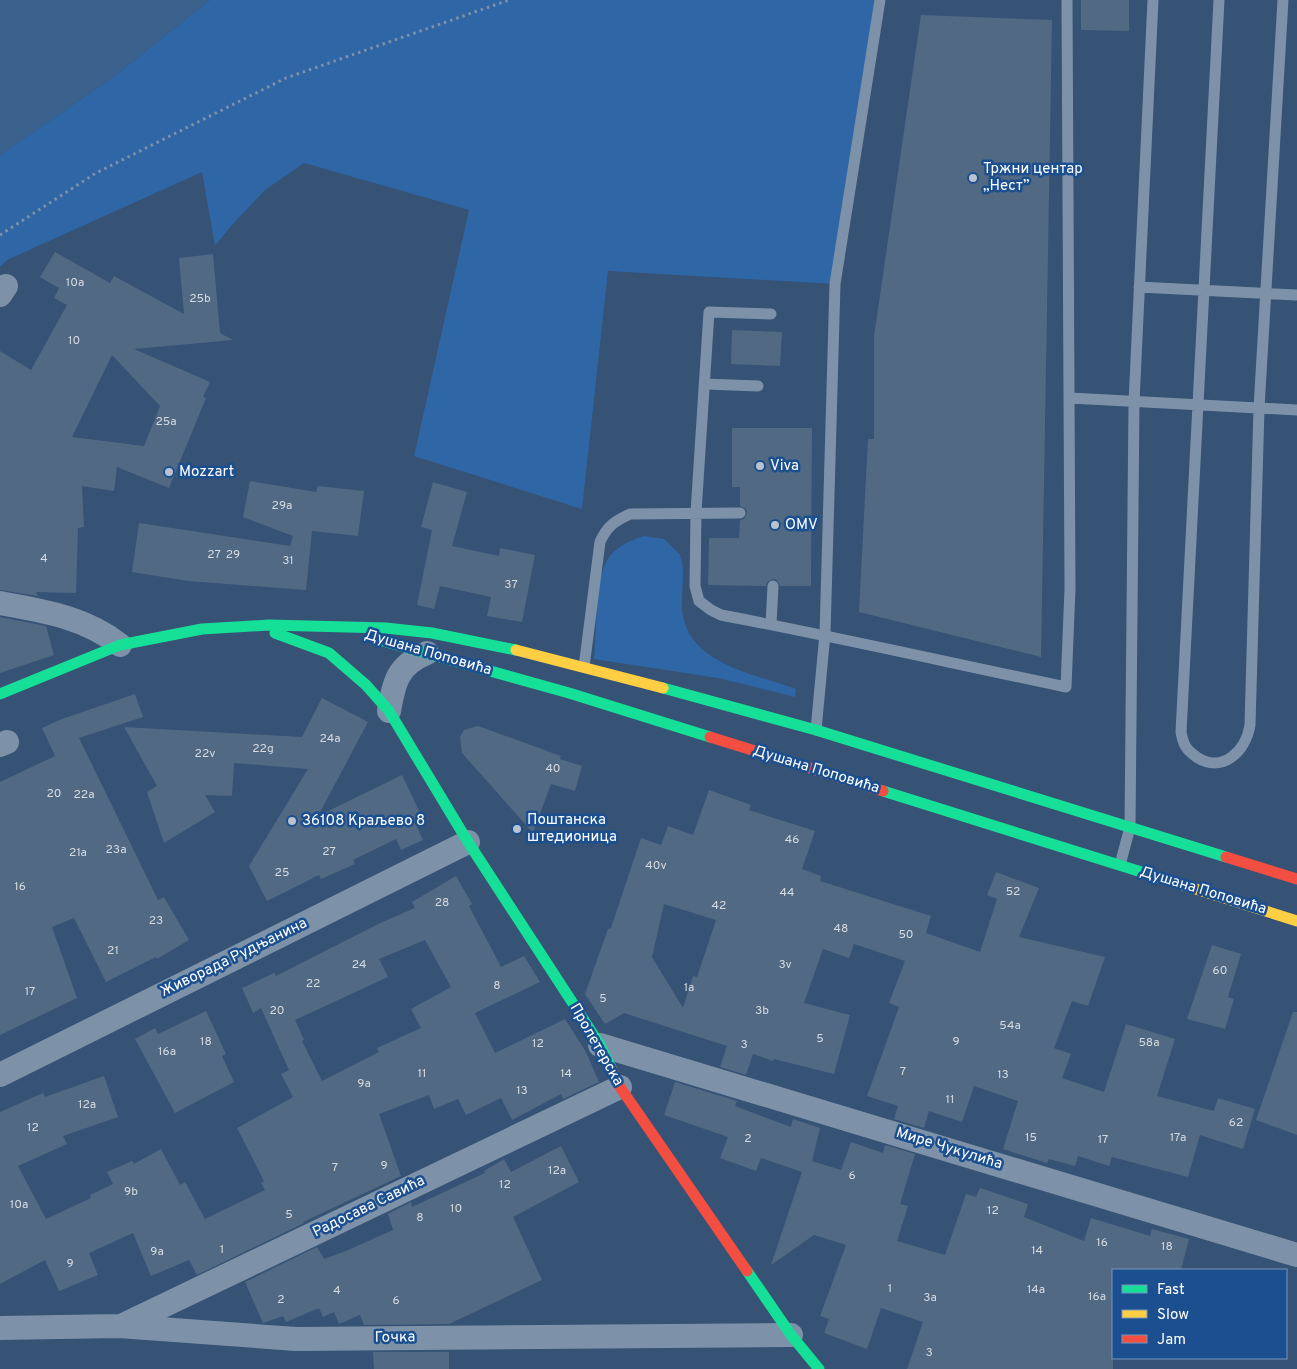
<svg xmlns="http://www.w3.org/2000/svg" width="1297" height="1369" font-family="Overpass,sans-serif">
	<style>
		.green { fill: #2f66a5 }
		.water { fill: #3b618d }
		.building { fill: #526984; fill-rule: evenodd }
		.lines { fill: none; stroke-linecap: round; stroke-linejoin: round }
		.path { stroke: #7d92a8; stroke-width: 3; stroke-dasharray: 2.5 4; stroke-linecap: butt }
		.lane { stroke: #7d92a8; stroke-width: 11 }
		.street { stroke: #7d92a8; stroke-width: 24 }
		.fast { stroke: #16e098; stroke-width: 11 }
		.slow { stroke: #ffcf43; stroke-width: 11 }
		.jam { stroke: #f24e42; stroke-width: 11 }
		.poi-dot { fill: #b9c2ce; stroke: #1b4f8f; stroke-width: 2 }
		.labels { text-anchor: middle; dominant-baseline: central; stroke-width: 5; stroke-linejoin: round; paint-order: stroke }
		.number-label { font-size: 12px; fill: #d4dae0 }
		.poi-label { font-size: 15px; fill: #fff; stroke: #1b4f8f; text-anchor: start }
		.street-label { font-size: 15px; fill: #fff; stroke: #1b4f8f }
	</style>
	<rect width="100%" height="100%" fill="#365274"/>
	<path class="green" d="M210,0H880L835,284L608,271L582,509L414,456L469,210L304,163L265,190L230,227L215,246L202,172L7,260L0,267V155L113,77Z
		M644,536L664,539L680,555C687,574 679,597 683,616C692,665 758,675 796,689L795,697L718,678L594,659C597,631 595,587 606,562C613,548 630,540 644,536Z"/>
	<path class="water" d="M0,0H210L113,77L0,155Z"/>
	<path class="building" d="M1081,0H1129V31L1081,30Z
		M921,15L1052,20L1041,657L859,612L868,439H874V336Z
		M55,252L110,283L114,276L184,314L179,258L213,254L220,333L233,340L134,349L210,382L203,397L206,398L169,488L117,467L114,491L82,486L84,527L78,528L76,593L36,592L38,596L0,590V351L31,370L67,305L54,298L59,288L40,277ZM112,355L160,406L144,446L72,437Z
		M732,330L782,332L780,366L731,364Z
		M732,428H812L811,586H780L777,580L773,579L767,582L766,586L708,585L709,538H739L740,520L744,519L747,513L746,509L740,506V487H732Z
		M250,481L316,492L318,486L364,491L358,536L312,531L306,590L188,581L132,572L139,523L290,546L293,536L243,517Z
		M433,482L467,492L452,546L499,556L500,548L535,555L522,622L487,616L491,597L440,586L434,609L417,605L432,530L421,527Z
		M0,617L46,626L54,655L0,673Z
		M135,694L143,717L79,738L158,900L164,897L189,940L157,959L156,957L106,982L74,918L52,927L77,998L0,1035V782L55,756L42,728L62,719Z
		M322,698L368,722L318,816L402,775L425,823L417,827L423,840L401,850L396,839L353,860L355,864L321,879L319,875L267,901L249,866L308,769L234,763L232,796L205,795L215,812L164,843L147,792L157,786L124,727L302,737Z
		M478,726L561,756L560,759L582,766L575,791L551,784L533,833L462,753L460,737L464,730Z
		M709,790L751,805L749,810L815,831L802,869L821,876L820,881L931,916L926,933L980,952L997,899L987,895L996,872L1039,888L1019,937L1105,957L1088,1006L1072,1001L1054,1048L1071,1054L1062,1078L1104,1092L1126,1024L1175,1039L1157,1096L1214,1111L1218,1098L1255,1109L1243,1149L1200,1135L1188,1177L1112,1157L1109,1166L1078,1156L1075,1166L1049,1159L1047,1163L1003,1149L1018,1101L974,1086L962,1122L929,1111L924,1128L894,1119L898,1106L867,1096L899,1007L889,1003L905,961L854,944L849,958L823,949L804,1003L850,1015L834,1074L774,1059L773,1061L753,1054L746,1075L720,1067L727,1046L624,1013L605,1024L585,994L608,929L611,928L641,838L661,845L668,826L693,835ZM664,904L716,920L697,977L693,976L683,1008L652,957Z
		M456,876L472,904L469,906L501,967L524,956L540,982L475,1013L495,1053L565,1019L586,1052L599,1082L563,1099L561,1094L512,1120L501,1098L466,1115L458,1099L434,1109L429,1095L379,1114L401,1176L303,1222L304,1223L197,1275L189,1260L151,1276L133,1233L89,1253L98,1275L59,1291L45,1260L0,1284V1112L43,1093L45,1097L104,1076L118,1117L63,1136L67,1144L18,1166L46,1219L91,1198L90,1195L113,1184L107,1172L132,1161L134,1164L161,1149L180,1185L185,1182L205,1219L265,1190L261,1183L264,1181L237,1128L293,1097L281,1074L289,1070L261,1008L253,1013L242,988L274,973L276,976L380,923L415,908L412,902ZM425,940L451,987L411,1009L421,1028L377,1048L379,1052L322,1081L302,1041L304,1040L295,1020L388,977L379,959Z
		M1212,945L1241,954L1228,997L1234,999L1225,1029L1187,1019Z
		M206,1011L226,1054L222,1056L234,1082L175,1113L135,1039L155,1028L158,1034Z
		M1293,1012H1297V1135L1256,1120Z
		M675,1082L737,1101L735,1106L791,1127L793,1119L820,1128L812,1161L841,1170L851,1142L883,1153L885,1145L915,1154L900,1204L908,1206L897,1241L945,1255L966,1194L976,1197L980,1188L1028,1204L1024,1217L1084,1241L1091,1218L1150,1236L1152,1229L1189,1239L1181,1270H1113V1369H907L923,1322L881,1308L867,1349L824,1333L829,1319L820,1316L846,1245L814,1235L771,1265L802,1172L761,1158L756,1171L720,1158L728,1137L664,1115Z
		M561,1146L579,1182L513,1217L542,1280L449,1324L364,1325L360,1315L339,1324L334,1312L323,1317L319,1308L286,1322L283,1316L263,1323L245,1282L317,1247L324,1259L346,1251L393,1230L388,1214L411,1202L412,1207L485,1173L484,1171L504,1159L511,1172Z
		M373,1352H449V1369H374Z"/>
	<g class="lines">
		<path class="path" d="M0,235L96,173L286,78L509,0"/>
		<path class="lane" d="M1219,0L1181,732C1182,737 1183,743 1186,747C1188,751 1194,755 1198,758C1223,773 1246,751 1250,725L1259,408L1283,0
			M1139,287L1297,295
			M771,314L709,312L696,512L695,586L699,601L711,610L721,615C837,637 951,663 1066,687L1070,589L1067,0
			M705,384L758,386
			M1070,398L1297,410
			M771,624L773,586
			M584,667L600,542C607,526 615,521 630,514L740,513
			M816,730L825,634L835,284L880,0
			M1120,865L1130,827L1134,402L1153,0"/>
		<path class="street" d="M0,295L6,286
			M0,603C43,611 85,617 120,645
			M389,711C394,681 398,665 427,653
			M0,745L7,742
			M600,1045L1297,1255
			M0,1075L468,842
			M121,1326L620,1087
			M0,1328L119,1326L296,1339L791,1335"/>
		<path class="fast" d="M275,633L329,653L366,685L389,711L468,842L600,1045L612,1070
			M383,641L569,693L710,737
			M663,688L816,730L1226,857
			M0,694L120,645L202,629L269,625L386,628L432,633L516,650
			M883,791L1183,885
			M747,1271L791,1335L819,1369"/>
		<path class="slow" d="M516,650L663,688
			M1183,885L1297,921"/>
		<path class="jam" d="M710,737L883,791
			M1226,857L1297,879
			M612,1070L620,1087L747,1271"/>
	</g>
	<g class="poi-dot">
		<circle cx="973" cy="178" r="5"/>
		<circle cx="760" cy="466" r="5"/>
		<circle cx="169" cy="472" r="5"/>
		<circle cx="775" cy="525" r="5"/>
		<circle cx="292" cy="821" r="5"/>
		<circle cx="517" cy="829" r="5"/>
	</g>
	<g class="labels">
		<g class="number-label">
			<text x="75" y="283">10a</text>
			<text x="200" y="299">25b</text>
			<text x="74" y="341">10</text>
			<text x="166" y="422">25a</text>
			<text x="282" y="506">29a</text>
			<text x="214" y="555">27</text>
			<text x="233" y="555">29</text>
			<text x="44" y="559">4</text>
			<text x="288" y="561">31</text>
			<text x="511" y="585">37</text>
			<text x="330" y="739">24a</text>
			<text x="263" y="749">22g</text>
			<text x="205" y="754">22v</text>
			<text x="553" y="769">40</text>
			<text x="54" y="794">20</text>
			<text x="84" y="795">22a</text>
			<text x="792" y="840">46</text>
			<text x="116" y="850">23a</text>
			<text x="329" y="852">27</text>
			<text x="78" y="853">21a</text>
			<text x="656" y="866">40v</text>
			<text x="282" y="873">25</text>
			<text x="20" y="887">16</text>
			<text x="1013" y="892">52</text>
			<text x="787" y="893">44</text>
			<text x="442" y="903">28</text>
			<text x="719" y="906">42</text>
			<text x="156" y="921">23</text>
			<text x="841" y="929">48</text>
			<text x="906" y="935">50</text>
			<text x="113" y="951">21</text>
			<text x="359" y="965">24</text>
			<text x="785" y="965">3v</text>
			<text x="1220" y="971">60</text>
			<text x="313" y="984">22</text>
			<text x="497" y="986">8</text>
			<text x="689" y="988">1a</text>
			<text x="30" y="992">17</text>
			<text x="603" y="999">5</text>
			<text x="277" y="1011">20</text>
			<text x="762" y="1011">3b</text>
			<text x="1010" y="1026">54a</text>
			<text x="820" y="1039">5</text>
			<text x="206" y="1042">18</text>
			<text x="956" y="1042">9</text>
			<text x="1149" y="1043">58a</text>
			<text x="538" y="1044">12</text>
			<text x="744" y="1045">3</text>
			<text x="167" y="1052">16a</text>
			<text x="903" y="1072">7</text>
			<text x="422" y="1074">11</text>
			<text x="566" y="1074">14</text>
			<text x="1003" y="1075">13</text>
			<text x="364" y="1084">9a</text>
			<text x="522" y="1091">13</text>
			<text x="950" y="1100">11</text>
			<text x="87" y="1105">12a</text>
			<text x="1236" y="1123">62</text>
			<text x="33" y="1128">12</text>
			<text x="1031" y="1138">15</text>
			<text x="1178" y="1138">17a</text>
			<text x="748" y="1139">2</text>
			<text x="1103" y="1140">17</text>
			<text x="384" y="1166">9</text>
			<text x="335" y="1168">7</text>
			<text x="557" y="1171">12a</text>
			<text x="852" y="1176">6</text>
			<text x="505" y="1185">12</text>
			<text x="131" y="1192">9b</text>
			<text x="19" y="1205">10a</text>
			<text x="456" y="1209">10</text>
			<text x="993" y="1211">12</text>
			<text x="289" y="1215">5</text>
			<text x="420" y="1218">8</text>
			<text x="1102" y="1243">16</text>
			<text x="1167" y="1247">18</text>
			<text x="222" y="1250">1</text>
			<text x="1037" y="1251">14</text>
			<text x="157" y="1252">9a</text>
			<text x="70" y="1264">9</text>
			<text x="890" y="1289">1</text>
			<text x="1036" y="1290">14a</text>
			<text x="337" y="1291">4</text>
			<text x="1097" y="1297">16a</text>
			<text x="930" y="1298">3a</text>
			<text x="281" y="1300">2</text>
			<text x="396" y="1301">6</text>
			<text x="929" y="1353">3</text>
		</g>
		<g class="poi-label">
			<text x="983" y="169">Тржни центар<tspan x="983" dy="17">„Нест”</tspan></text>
			<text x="770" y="466">Viva</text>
			<text x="179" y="472">Mozzart</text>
			<text x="785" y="525">OMV</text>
			<text x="527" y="820">Поштанска<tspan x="527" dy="17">штедионица</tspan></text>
			<text x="302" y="821">36108 Краљево 8</text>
		</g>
		<g class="street-label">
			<text transform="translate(428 653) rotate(16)">Душана Поповића</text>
			<text transform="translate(816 770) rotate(17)">Душана Поповића</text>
			<text transform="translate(1203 891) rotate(17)">Душана Поповића</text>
			<text transform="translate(234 958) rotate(-26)">Живорада Рудњанина</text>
			<text transform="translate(596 1045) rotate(60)">Пролетерска</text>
			<text transform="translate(949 1149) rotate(17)">Мире Чукулића</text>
			<text transform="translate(369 1207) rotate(-26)">Радосава Савића</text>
			<text transform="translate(395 1338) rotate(-1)">Гочка</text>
		</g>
	</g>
	<rect x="1112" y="1269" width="175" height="90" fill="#1b4f8f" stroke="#7695bc"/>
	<rect x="1122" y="1285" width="25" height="8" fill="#16e098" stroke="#7695bc"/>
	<text x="1157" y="1294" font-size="15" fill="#ffffff">Fast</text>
	<rect x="1122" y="1310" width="25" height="8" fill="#ffcf43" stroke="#7695bc"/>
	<text x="1157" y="1319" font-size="15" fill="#ffffff">Slow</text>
	<rect x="1122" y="1335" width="25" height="8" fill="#f24e42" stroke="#7695bc"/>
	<text x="1157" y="1344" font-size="15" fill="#ffffff">Jam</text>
</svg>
